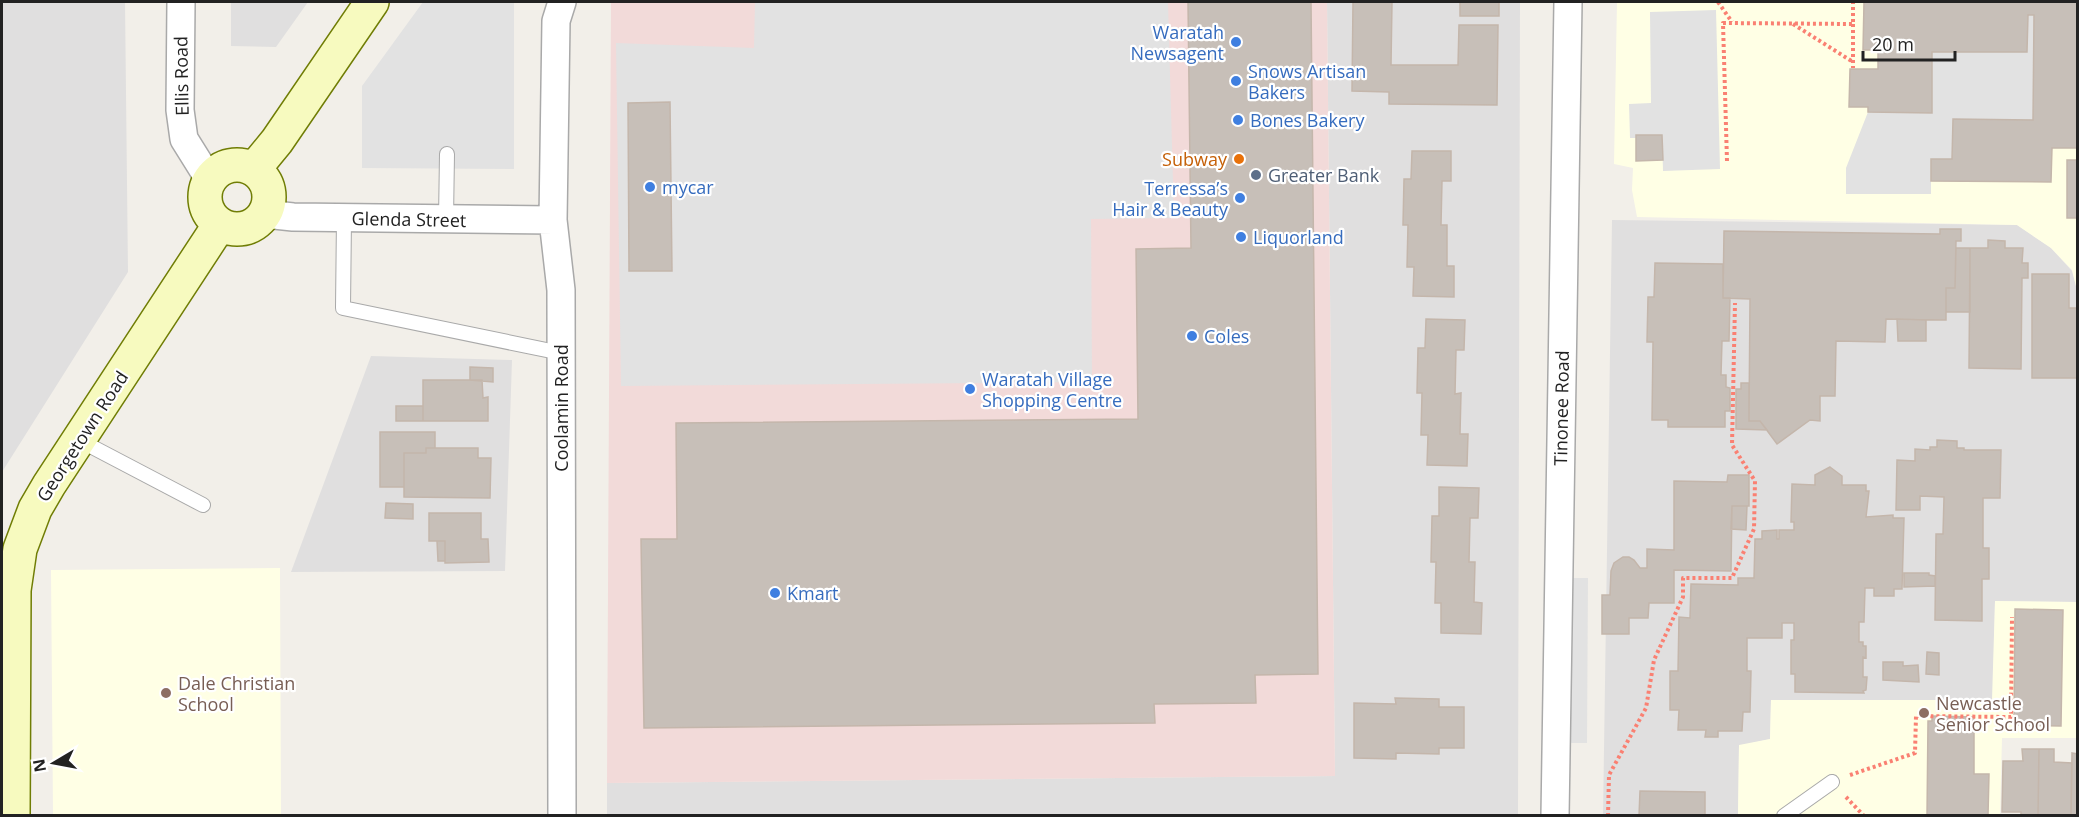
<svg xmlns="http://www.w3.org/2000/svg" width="2079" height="817" font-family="'Open Sans',sans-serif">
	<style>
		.residential { fill: #e0dfdf }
		.commercial { fill: #f2dad9 }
		.education { fill: #ffffe5 }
		.parking { fill: #e2e2e2 }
		.building { fill: #c7bfb8; stroke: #c4b6ab; stroke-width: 1.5 }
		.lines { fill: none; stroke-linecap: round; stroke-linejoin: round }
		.lane-casing { stroke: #a9a9a9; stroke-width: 16 }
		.street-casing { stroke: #a9a9a9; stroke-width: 30 }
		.secondary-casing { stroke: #707d05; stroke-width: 36 }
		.path { stroke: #fa8072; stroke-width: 4; stroke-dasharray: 3 3; stroke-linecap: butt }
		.lane { stroke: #fff; stroke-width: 14 }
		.street { stroke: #fff; stroke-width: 27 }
		.secondary { stroke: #f7fabf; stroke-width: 33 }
		.shop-dot { fill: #3f7fe0; stroke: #fff; stroke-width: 2 }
		.food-dot { fill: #e8710a; stroke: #fff; stroke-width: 2 }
		.service-dot { fill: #5c6f8a; stroke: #fff; stroke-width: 2 }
		.education-dot { fill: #8d6e63; stroke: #fff; stroke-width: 2 }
		.labels { text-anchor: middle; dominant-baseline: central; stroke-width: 4.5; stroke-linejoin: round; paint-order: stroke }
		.shop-label { font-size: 18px; fill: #366cbe; stroke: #fff; text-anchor: start }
		.street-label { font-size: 18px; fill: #222; stroke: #fff }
		.food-label { font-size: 18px; fill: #c56008; stroke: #fff; text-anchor: end }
		.service-label { font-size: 18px; fill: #4e5e75; stroke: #fff; text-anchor: start }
		.education-label { font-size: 18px; fill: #785e54; stroke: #fff; text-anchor: start }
	</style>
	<rect width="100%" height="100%" fill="#f2efe9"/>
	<path class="residential" d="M2,2H125L128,272L2,472Z
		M231,2H308L276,47L231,46Z
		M1327,2H1520L1518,815L607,816V783L1335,776Z
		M1612,220L2017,225L2051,248L2072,271L2076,286V303L2078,304L2077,602L1995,601L1993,700H1771L1770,739L1739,746L1738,815L1603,816Z
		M371,356L512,360L505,571L291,572Z"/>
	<path class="commercial" d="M611,2H1327L1335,776L607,783Z"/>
	<path class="education" d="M1617,2H2077V304H2076V286L2072,270L2051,248L2017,225L1637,217L1632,190L1633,168L1614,164Z
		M280,568L281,815H53L51,570Z
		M1995,601L2077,602V738H2002L2000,815L1738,816L1739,745L1770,739L1771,700H1992Z"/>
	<path class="parking" d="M423,2H514V169L362,168V86Z
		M755,2H1168L1174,218L1091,219L1092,382L621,386L616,43L754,48Z
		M1716,10L1720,169L1663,171L1662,135H1637V138H1630L1629,104L1651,103L1650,12Z
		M2028,15H2034L2033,120L1953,119L1952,159H1931V194H1846V168L1868,112H1932V52H2027Z
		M1565,578H1588L1587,743H1564Z"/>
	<path class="building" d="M1188,2H1311L1318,674L1255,675L1256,703L1154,704L1155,723L644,728L641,539H677L676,423L1138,419L1136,249L1191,248Z
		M1353,2H1392L1391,65H1458L1459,25H1498L1497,105L1389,104V92L1352,91Z
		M1460,2H1499V16H1460Z
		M1864,2H2078V148H2052L2051,182L1931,181V159H1952L1953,119L2033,120L2034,15H2028L2027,52H1932V113L1868,112V107H1849L1850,69H1878V50H1863Z
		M670,102L672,271H629L628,103Z
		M1636,135H1662L1663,160L1636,161Z
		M1412,151H1451V181H1442L1441,225H1447V266H1454V297L1413,296L1414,267H1407L1408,225H1403L1404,179H1411Z
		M2067,160H2078V218H2067Z
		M1940,229H1961V241H1956L1955,288H1946V320L1886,319L1885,342L1836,341L1835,396H1820V421L1810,420L1777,444L1760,421H1749L1750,299L1723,298L1724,231L1940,234Z
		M1988,240L2005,241V248H2023L2022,263H2028V278H2022L2021,369L1969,368L1970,248H1988Z
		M1956,248H1970V312H1946V288H1955Z
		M1655,263L1723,264V298H1730L1729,341H1722L1721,375H1726V387L1730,388V411H1725V427H1668V420H1652L1653,342H1647L1648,297H1654Z
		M2032,274H2069V308H2078V378H2032Z
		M1426,319L1465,320L1464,350H1456L1455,394L1461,393L1460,434H1468L1467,466L1427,465L1428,435H1421L1422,393H1417L1418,348H1425Z
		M1897,319L1926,320V341H1898Z
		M470,367L493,368V382L470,380Z
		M423,380H482L483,398L488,397V421H423Z
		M1741,383H1749V421H1760L1767,430L1736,429V389H1741Z
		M396,406H423V421H396Z
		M380,432H435V448H426V453H404V487H380Z
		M1937,440L1957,441V448H1964V450H2001L2000,498H1983V548H1989V579H1982V621L1935,620L1936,534H1943L1944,497L1920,496V510H1896L1897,460L1915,461V449L1930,450V447H1937Z
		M426,448H478V458H491L490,498L404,497V453H426Z
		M1830,467L1842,476V485H1866V491H1869L1866,517L1893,515V518H1904L1902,589H1894V596H1874V588H1865L1864,622H1859V642H1863V646H1866V658L1863,657V677H1867L1866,690L1863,691L1864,693L1795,692V674H1791V640H1794V623H1782V638H1747V671H1751L1750,712H1743L1742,731H1718V737H1705L1706,730H1678L1679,710H1670V671H1678L1679,617L1690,618L1691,584L1738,585V578H1754L1755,539H1762V531L1777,530V539H1779V530H1794V522H1791L1792,484L1815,485V475Z
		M1728,475H1749V506H1732L1731,571L1674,570V603H1649L1648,618H1629V634H1602V595H1610L1611,571L1614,563L1623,557H1629L1634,560L1640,568H1647V549L1674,550V481L1727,482Z
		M1439,487L1479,488L1478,518H1470L1469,562H1475L1474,602L1482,603L1481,634L1441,633V603H1435L1436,562H1431L1432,516H1439Z
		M386,503L413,504V519L385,518Z
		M1732,506H1747L1746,530L1731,529Z
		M429,513H481V539H488L489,562L445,563V541H429Z
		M437,541H445V561H438Z
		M1904,573H1929V575L1935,576V586L1904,587Z
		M2015,609L2063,610L2061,726L2014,725Z
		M1927,652L1939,653V675L1926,674Z
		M1883,662H1903V666L1918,665L1919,682L1883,680Z
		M1395,698L1439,699V707H1464V748H1439V754L1396,753V759L1354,758V703L1396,704Z
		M1932,716L1974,717V774H1989L1988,816H1927L1928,721H1932Z
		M2022,749H2039L2038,816H2021V812H2002L2003,761H2023Z
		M2039,749H2054V762L2072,763L2071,815L2038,816Z
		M2072,753L2078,754V815H2071Z
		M1640,791L1705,792V816H1639Z"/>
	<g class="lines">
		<defs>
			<path id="lane" d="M344,218L343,308L561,353
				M446,219L447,154
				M79,440L203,505
				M1784,816L1832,782"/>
			<path id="street" d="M181,2L180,110L184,139L209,179
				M265,214L293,217L553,220
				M562,816L561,290L553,220L556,21L562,2
				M1555,816L1568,2"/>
			<path id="secondary" d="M205 197a32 32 0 1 1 64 0a32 32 0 1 1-64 0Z
				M254,169L277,141L372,2
				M13,816L14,590L20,549L35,509L49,485L220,224"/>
		</defs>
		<use href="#lane" class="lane-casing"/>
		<use href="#street" class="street-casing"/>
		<use href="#secondary" class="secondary-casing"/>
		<path class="path" d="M1718,2L1732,22
			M1793,24L1853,62
			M1853,24V68
			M1727,161L1723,23L1853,24V2
			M1850,775L1915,753L1916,716L2011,717L2012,617
			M1846,797L1864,816
			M1608,816L1609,775L1646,708L1654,660L1683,597V578H1732L1754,529L1755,481L1732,445L1735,303"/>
		<use href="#lane" class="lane"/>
		<use href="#street" class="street"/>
		<use href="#secondary" class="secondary"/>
	</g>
	<g class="shop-dot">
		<circle cx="1236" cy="42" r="6"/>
		<circle cx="1236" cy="81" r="6"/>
		<circle cx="1238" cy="120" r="6"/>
		<circle cx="650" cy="187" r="6"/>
		<circle cx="1240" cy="198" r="6"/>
		<circle cx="1241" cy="237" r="6"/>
		<circle cx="1192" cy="336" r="6"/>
		<circle cx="970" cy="389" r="6"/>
		<circle cx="775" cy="593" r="6"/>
	</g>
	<circle class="food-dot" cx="1239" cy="159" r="6"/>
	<circle class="service-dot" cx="1256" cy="175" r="6"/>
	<g class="education-dot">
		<circle cx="166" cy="693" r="6"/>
		<circle cx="1924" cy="713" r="6"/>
	</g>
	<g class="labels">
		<g class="shop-label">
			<text x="1224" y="32" text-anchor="end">Waratah<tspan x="1224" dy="21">Newsagent</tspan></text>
			<text x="1248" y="71">Snows Artisan<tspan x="1248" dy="21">Bakers</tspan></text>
			<text x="1250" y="120">Bones Bakery</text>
			<text x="662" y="187">mycar</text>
			<text x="1228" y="188" text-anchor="end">Terressa’s<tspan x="1228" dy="21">Hair &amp; Beauty</tspan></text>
			<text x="1253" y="237">Liquorland</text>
			<text x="1204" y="336">Coles</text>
			<text x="982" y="379">Waratah Village<tspan x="982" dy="21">Shopping Centre</tspan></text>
			<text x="787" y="593">Kmart</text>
		</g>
		<g class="street-label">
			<text transform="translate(181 76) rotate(-91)">Ellis Road</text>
			<text transform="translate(409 219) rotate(1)">Glenda Street</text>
			<text transform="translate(561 408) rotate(-90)">Coolamin Road</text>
			<text transform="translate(1561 408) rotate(-89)">Tinonee Road</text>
			<text transform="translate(82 436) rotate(-57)">Georgetown Road</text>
		</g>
		<g class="food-label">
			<text x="1227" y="159">Subway</text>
		</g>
		<g class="service-label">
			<text x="1268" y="175">Greater Bank</text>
		</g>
		<g class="education-label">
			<text x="178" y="683">Dale Christian<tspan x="178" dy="21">School</tspan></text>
			<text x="1936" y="703">Newcastle<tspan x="1936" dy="21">Senior School</tspan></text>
		</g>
	</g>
	<rect width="2079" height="817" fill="none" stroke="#222222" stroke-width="6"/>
	<g transform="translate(54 763) rotate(260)" stroke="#ffffff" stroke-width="4.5" paint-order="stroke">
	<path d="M0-4.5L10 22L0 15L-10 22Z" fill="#222222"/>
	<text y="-9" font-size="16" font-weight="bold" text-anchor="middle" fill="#222222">N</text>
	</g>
	<path d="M1863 51v9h92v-9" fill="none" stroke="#222222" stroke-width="3"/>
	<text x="1872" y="51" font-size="18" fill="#222222" stroke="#ffffff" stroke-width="4.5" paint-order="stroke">20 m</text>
</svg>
